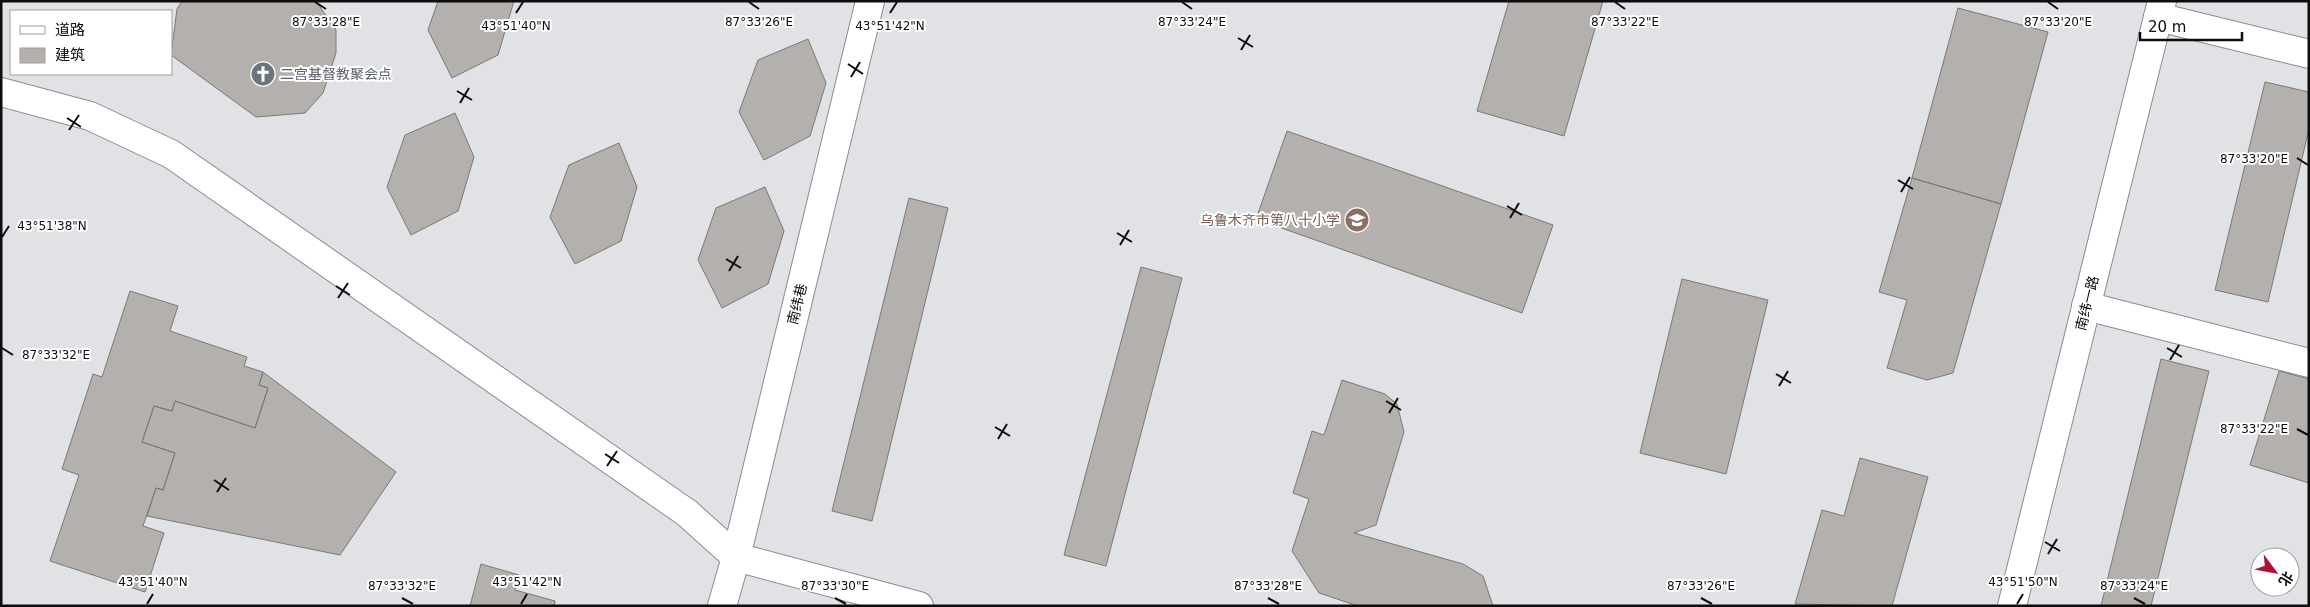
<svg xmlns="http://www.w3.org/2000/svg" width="2310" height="607" font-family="'DejaVu Sans','Noto Sans SC',sans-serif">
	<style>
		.building { fill: #b3b0ad; stroke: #7b7876 }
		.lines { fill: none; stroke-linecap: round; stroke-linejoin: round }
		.street-casing { stroke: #8b8c90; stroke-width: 30 }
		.secondary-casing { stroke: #8b8c90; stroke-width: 30 }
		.street { stroke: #fff; stroke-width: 28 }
		.secondary { stroke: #fff; stroke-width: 28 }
		.ticks { fill: none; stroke: #0d0d0e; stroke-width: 2 }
		.labels { text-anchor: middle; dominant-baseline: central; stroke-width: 4; stroke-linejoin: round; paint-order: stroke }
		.worship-label { font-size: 14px; fill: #5b616d; stroke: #fff; text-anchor: start }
		.education-label { font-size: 14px; fill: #785e54; stroke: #fff; text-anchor: end }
		.street-label { font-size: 14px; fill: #0d0d0e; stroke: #fff }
		.ticks-label { font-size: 12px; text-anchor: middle; fill: #0d0d0e; stroke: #fff; stroke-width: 4; stroke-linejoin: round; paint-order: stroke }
	</style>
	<rect width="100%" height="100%" fill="#e0e2e5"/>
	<path class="building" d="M182,1H316L336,30V53L323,93L305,113L256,117L171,55L177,9Z
		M438,1H514L498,55L452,78L428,30Z
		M1509,1H1603L1564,136L1477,111Z
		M1958,8L2048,32L2001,204L1912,178Z
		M808,39L826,83L810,136L764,160L739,112L758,60Z
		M2265,82L2309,92V129L2268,302L2215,290Z
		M455,113L474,157L458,211L411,235L387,187L405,135Z
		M1287,131L1553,225L1522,313L1256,219Z
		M619,143L637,187L621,241L575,264L550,217L569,165Z
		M1912,178L2001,204L1953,373L1927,380L1887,368L1907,300L1879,292Z
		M765,187L784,231L768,284L722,308L698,260L716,208Z
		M909,198L948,208L872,521L832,511Z
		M1141,267L1182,278L1106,566L1064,555Z
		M1682,279L1768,300L1726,474L1640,453Z
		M130,291L178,306L170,331L247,357L244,366L263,372L259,385L268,388L255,428L175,401L172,411L154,406L142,442L175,453L163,490L156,488L143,526L164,533L145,592L50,561L79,475L62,469L93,374L102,377Z
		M2161,359L2209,371L2151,606H2101Z
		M2279,371L2309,379V483L2250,465Z
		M263,372L396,472L340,555L147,516L156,488L163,490L175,453L142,442L154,406L172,411L175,401L255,428L268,388L259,385Z
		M1342,380L1385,394L1397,404L1404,432L1376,525L1354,533L1463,564L1483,576L1493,606H1358L1319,593L1292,551L1309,499L1293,493L1312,431L1324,435Z
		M1860,458L1928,477L1892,606L1795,604L1822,510L1844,516Z
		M481,564L519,575L515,590L555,601L554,606H470Z"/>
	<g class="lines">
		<defs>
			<path id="street" d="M2158,17L2309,54
				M1,92L90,116L171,154L687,513L736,557
				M2086,306L2309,363
				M722,606L736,557L870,1"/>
			<path id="secondary" d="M736,557L919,606
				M2012,606L2162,1"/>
		</defs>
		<use href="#street" class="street-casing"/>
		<use href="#secondary" class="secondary-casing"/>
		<use href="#street" class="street"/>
		<use href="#secondary" class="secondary"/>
	</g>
	<path class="ticks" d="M315,2L326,9M749,2L759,9M1182,2L1192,9M1615,2L1625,9M2048,2L2058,9M516,13L523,2M890,13L897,2M1238,38L1253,47M1241,50L1250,35M848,64L863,74M851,77L860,62M457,91L472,100M460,103L469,88M67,118L81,127M69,130L79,115M2297,158L2308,165M1898,180L1913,189M1901,192L1910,177M1507,206L1522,215M1510,218L1519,203M1117,233L1132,242M2,237L9,226M1120,245L1129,230M726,259L741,268M729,271L738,256M336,286L350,295M338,298L348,283M2,348L13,355M2167,348L2182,357M2170,360L2179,345M1776,374L1791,383M1779,386L1788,371M1386,401L1401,410M1389,413L1398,398M995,427L1010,436M2297,429L2308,435M998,439L1007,424M605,454L619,463M607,466L617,451M214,480L229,490M217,492L226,478M2045,542L2060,551M2048,554L2057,539M402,598L413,604M835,598L846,604M1268,598L1279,604M1701,598L1712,604M2134,598L2145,604M147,604L153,594M521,604L527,594M2017,604L2023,594"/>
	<defs>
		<symbol id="church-disc" viewBox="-11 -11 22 22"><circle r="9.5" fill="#6b7280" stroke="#fff"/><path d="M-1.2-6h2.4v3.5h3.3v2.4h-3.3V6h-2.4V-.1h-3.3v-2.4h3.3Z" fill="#fff"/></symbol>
		<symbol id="school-disc" viewBox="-11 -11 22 22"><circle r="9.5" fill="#8d6e63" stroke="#fff"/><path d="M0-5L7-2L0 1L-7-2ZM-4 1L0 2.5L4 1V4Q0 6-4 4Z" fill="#fff"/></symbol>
	</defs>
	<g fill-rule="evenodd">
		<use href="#church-disc" x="249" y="60" width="28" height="28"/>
		<use href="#school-disc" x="1343" y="206" width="28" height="28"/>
	</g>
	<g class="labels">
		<g class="worship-label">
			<text x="280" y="74">二宫基督教聚会点</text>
		</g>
		<g class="education-label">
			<text x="1340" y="220">乌鲁木齐市第八十小学</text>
		</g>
		<g class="street-label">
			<text transform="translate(2087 303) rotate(-76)">南纬一路</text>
			<text transform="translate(797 304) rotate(-76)">南纬巷</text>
		</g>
	</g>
	<g class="ticks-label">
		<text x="2058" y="26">87°33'20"E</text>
		<text x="326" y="26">87°33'28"E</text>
		<text x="759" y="26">87°33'26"E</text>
		<text x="1192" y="26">87°33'24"E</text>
		<text x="1625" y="26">87°33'22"E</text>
		<text x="516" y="30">43°51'40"N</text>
		<text x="890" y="30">43°51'42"N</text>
		<text x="2254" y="163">87°33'20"E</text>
		<text x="52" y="230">43°51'38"N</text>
		<text x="56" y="359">87°33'32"E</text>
		<text x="2254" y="433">87°33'22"E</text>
		<text x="153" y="586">43°51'40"N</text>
		<text x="527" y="586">43°51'42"N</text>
		<text x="2023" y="586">43°51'50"N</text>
		<text x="402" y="590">87°33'32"E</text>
		<text x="835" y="590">87°33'30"E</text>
		<text x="1268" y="590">87°33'28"E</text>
		<text x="1701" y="590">87°33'26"E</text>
		<text x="2134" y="590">87°33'24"E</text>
	</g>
	<rect width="2310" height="607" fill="none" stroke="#0d0d0e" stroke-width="5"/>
	<rect x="10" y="10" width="162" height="65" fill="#ffffff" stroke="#9e9e9f"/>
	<rect x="20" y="26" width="25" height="8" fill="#ffffff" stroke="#9e9e9f"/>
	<text x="55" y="35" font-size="15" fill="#0d0d0e">道路</text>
	<rect x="20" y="48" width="25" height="15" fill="#b3b0ad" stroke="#9e9e9f"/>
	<text x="55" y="60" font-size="15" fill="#0d0d0e">建筑</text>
	<g transform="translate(2275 572) rotate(122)"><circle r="24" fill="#ffffff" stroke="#9e9e9f"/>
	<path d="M0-4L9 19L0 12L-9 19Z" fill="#aa1437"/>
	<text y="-8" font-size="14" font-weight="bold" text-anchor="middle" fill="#0d0d0e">北</text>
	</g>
	<path d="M2140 32v8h102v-8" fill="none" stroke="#0d0d0e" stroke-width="2.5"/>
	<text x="2148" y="32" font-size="15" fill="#0d0d0e" stroke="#ffffff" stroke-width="4" paint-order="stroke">20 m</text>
</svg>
